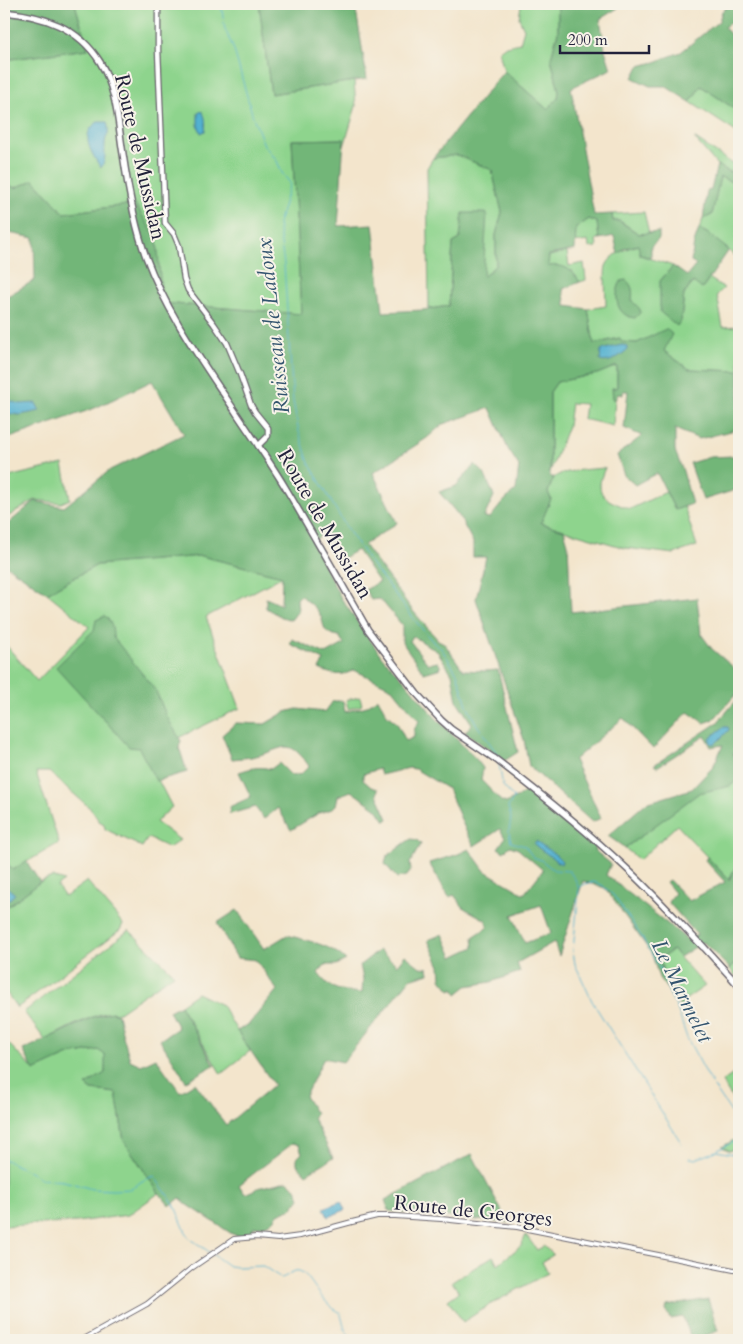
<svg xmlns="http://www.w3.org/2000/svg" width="743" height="1344" font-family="Cardo,serif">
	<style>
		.green { fill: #8ed48d; stroke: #587b64 }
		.forest { fill: #72b678; stroke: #4a6c5a; fill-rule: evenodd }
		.water { fill: #52b1d0; stroke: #3a6a86 }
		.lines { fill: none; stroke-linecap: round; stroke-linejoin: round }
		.stream { stroke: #52b1d0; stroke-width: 1 }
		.tertiary-casing { stroke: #6b666e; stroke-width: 6 }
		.secondary-casing { stroke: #6b666e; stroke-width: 7 }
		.primary-casing { stroke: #6b666e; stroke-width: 8 }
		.tertiary { stroke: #fff; stroke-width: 4 }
		.secondary { stroke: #fff; stroke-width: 4.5 }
		.primary { stroke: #fff; stroke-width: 5 }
		.labels { text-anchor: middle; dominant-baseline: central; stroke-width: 4; stroke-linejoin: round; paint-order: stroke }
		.street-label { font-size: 21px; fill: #22223b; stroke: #f7f3e8 }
		.water-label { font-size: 22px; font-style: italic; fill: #33546f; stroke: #f7f3e8 }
	</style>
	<rect width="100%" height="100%" fill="#f7f3e8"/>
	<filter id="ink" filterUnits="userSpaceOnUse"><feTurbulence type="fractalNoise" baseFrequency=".02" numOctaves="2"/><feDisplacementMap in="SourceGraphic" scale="10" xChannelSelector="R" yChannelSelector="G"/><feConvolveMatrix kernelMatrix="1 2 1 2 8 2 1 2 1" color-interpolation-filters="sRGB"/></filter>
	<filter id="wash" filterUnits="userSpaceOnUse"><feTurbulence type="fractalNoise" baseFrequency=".0096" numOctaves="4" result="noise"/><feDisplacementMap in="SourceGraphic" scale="20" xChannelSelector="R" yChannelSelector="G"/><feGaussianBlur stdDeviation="1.12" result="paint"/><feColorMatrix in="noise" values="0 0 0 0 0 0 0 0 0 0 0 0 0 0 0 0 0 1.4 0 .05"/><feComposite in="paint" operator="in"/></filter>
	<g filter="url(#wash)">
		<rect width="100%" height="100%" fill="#f3e5cc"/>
		<path class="green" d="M75,4H259L271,94L354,81L356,106L343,150V139L292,140L301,314L162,303L135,204L64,213L34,180L15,188L4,183V60L88,49Z
			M511,4H558V32L551,58L559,91L558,98L547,109L504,71L499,51L506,46L520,43L524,29L519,18L521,5Z
			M701,86L739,112V134L690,102Z
			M694,138L739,168V177L717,165Z
			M457,155L492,170L502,212L496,235V265L483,277L463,214L460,239L453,243L449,306L429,309L427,168L433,158Z
			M720,176L739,185V259L707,233L699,229L703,219L712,215Z
			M644,212L649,233L639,234L620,221H613L612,214Z
			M589,219L597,222L599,239H596L597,247L589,248L588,241L575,243L576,228Z
			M639,245L640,255L673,266L660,281L677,326L681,321L684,294L694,282L702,288L709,278L724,288L717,295L723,327L739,326V371L689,369L664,351L666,330L637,343H622L619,338L594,344L588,309L606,306C606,298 604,272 606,266C611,254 627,248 639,245Z
			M567,252L569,266L584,263L586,280L580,282L572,271L548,266L549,256Z
			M617,366V388H613V398L615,400L613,426L583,419L585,404L571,403L568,426L550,472V392L557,382L597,374Z
			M63,464L70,499L61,503L35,500L9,516L4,515V478Z
			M605,468C592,496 606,500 630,509L666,492L675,510L684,506L697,546L674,554L625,548L540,523L551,499L548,492C550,488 552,481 554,478C560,470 595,469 605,468Z
			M201,556L283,576L206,617L240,708L178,738L153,770L172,807L156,822L180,840L169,848L148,838L142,847L105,829L104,824L99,821L91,809L49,772H36L59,843L13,870L4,860V643L37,681L89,627L47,593L97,565Z
			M360,697L362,705L348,709L346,700Z
			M736,781L739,785V859L729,880L677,825L639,860L625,848L699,792L730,786Z
			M52,877L64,881L57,886L65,897L87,881L123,924L120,930L17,1008L4,989V909L40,882Z
			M129,930L174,974L119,1012L116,1013C102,1008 59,1033 45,1040L24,1012Z
			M673,950L705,986L682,1002L662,970L661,958Z
			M739,959V980L730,969Z
			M197,993L222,1005L237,1031L250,1051L221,1074L180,1005Z
			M4,1039L34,1070L69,1055L98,1050L106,1055L105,1073L86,1085L92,1090L116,1093L124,1141L159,1193L128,1215L77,1222L4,1226Z
			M739,1070V1110L722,1082Z
			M737,1138H739V1149L734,1148L730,1151L722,1147Z
			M526,1235L537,1250L544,1246L553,1255L542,1262L548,1273L491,1304L463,1322L448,1300L459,1292L452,1282L493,1256L498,1264L521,1246Z"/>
		<path class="forest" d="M4,4H75L88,49L4,60Z
			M259,4H355L367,79L271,94Z
			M558,4H615L618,8L600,19L605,50L611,69L571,88L594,215L612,214L613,221H619L639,234L659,232V239L651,246V258L640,255L638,245L625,248L618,254L614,236L599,239L597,222L589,219L576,228L575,250L549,255L548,266C565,264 571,269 580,282L563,289L566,306L588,309L594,344L620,338L622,342L637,343L666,329L672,334L664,351L689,369L739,371V429L699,439L675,429V451L683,471L692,504L675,510L657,473L635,485L624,475L617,455L642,436L624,428L628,391H623V395L618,394L615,400L613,399L612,388H617V366L597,374L557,382L550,392V477H554L548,492L551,499L541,523L564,530L568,544L571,612L697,598L701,634L712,649L739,672V691L713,720L704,723L688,712L653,749L623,718L574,760L601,818L592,822L529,766L524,740L476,599L486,557H473V542L459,516L439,492L456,486L475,464L484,473L494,496L484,517L490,518L503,502L516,490L519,466L508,449L490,408L443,424L427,438L373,473L397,523L364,545L413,611L438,640L444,643L463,670L485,671L498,670L518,752L504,761L465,732L472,724L457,701L452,674L438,652L413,636L410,641L428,664L438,662L441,668L424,673L402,642V625L380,599L371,600L365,590L379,582L357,550L343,558L323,534L312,542L341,598L382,657L404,680L435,717L477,760L483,768L481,780L501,801L506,803L518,797L529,789L596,846L594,850L611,864L606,875L688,940L697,935L668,902L675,893L666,882L669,880L689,901L725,882L705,860L707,857L729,880L739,859V959L730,969L703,942L680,957L673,950L661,958L662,970L684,1006L681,1008L659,978L652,954L605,888L583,881L559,956L554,942L517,963L520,972L491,982L467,986L457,994L454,988L450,990L441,979L440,966L428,940L443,934L453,957L474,947L473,937L488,927L486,920L464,908L454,895L449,897L429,863L456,855L469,849L485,871L524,894L543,870L518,849L510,846L504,852L498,848L505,838L500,829L474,846L466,831L448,789L415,769L409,768L381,775L379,769L363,774V780L371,787L378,789L377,794L388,819L385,821L377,809L351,791L338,796L336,805L332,809L319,813L291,830L278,808L264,819L255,807L230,814L229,807L251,797L239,772C251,768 258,766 271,769L279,763L292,776L301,774L309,766C288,736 285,749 256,756C248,758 240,758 232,759L222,735L236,723L265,724L285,712L297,709L325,712L333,701H343L345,712L367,706L378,698L387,715L397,723L406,741L414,737V730L419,721L392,688L354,670C342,677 332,675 319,669L324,660L290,644L292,639L326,654L344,644L339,636C320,633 326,625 319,613C315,606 306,601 301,595L297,599L298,611L291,620L281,617L266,608V598L281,605L282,576L201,556L97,565L47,593L4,564V527L35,501L64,507L110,470L184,434L152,381L95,408L4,440V298L35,280L34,238L4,232V183L15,188L34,180L64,213L135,204L157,239L162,303L301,314L292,140L344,139L338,226L373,224L383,312L423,310L449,306L453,243L460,239L463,213H487L483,277L496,265V235L502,212L492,170L457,155L433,158L504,71L547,109L558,98L559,91L551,58L558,32ZM541,905L551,933L525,943L512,915Z
			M731,4H739V17L724,27L739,44V112L701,86L690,102L665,86H650L633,78L639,66L655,62L681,52L719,21L722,11Z
			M717,165L739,177V185L720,177L712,215L703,219L707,191L711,190Z
			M699,229L707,233L729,250L702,289L693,282L684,294L681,321L677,326L660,312V281L673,266L687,276L696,265L691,262L694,243Z
			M626,280C633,286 633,291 632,301L640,309V313L635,318C616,316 613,296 621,281Z
			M734,456L739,461V489L703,500L690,463L710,457Z
			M105,616C112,622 113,629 113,637L156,691L167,717L181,741L179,747L187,772L156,781L139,748L129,747L56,667L94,630L96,620Z
			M739,697V752L733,754L739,761V779L730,786L699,793L625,848L608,836L646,803L692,789L713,767L723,745L711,747L705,736L657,767L654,765L717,723Z
			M411,839L417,840L421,844L410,863L411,870L407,876L397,878L385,864L387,856C396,851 402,844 411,839Z
			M4,860L13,870L26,861L40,882L4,909Z
			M237,910L264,949L287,935C308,941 330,944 346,960L336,965H325L318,973C331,991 340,991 362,993L363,979L360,965L379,950L397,965L405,955L420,967L428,968L429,973L410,979L343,1062L324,1058L305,1096L316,1114L313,1118L333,1158L306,1174L297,1164V1158L302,1153L299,1145L293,1143L239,1185L245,1194L258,1188L287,1181L296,1188L300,1198L292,1208L278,1214C272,1226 265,1225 253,1227L254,1234L239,1236L232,1234L188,1205L180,1198L170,1206L159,1193L124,1141L116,1093L92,1090L86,1085L105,1073V1055L98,1050L69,1055L34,1071L23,1050L91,1018L111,1012L118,1014L123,1036L130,1060L141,1065L156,1058L180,1092L195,1083L226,1125L274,1085L237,1031L249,1024L277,990L256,960L237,958L217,923Z
			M180,1005L214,1065L186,1081L160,1040L178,1028L169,1011Z
			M472,1154L508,1223L389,1211L385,1200Z
			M708,1299L718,1331L692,1340L683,1317L670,1319L666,1310L667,1306Z"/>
		<path class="water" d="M202,111C206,117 206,124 205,131L201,133L198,125V113Z
			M98,122H107C111,137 105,134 105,145C104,156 107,158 101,168C92,154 78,134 98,122Z
			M622,345L627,346V350C619,357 609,364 600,361L601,350Z
			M4,399L20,404L36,403L40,411L20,415L4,413Z
			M724,727H728L729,730L716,743L712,744L710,742V738Z
			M536,841L556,855L562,861L561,864L536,846L534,843Z
			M8,888L15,894L4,904V889Z
			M341,1201L345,1210L328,1217L324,1208Z"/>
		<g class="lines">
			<path class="stream" d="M221,4L225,29L234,50L253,117L264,145L277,161L282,173L290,183L278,224L284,264L293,401L299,432L309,463L346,527L373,566L418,624L434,643L441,648L457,673L468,708L477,725L496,752L497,758
				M499,764L503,786L514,798L508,807L511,817L509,832L511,842L525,846L533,857L541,860L554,870L569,871L575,879L579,889L573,951L575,964L592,1001L682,1144
				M579,888L585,884L594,882L602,885L614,896L641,936L660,969L669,993L677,1008L687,1038L712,1084
				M714,1087L739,1124
				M718,1150L739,1139
				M690,1158L696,1159L716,1151L739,1155
				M4,1159L32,1173L41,1179L64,1181L92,1189L113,1190L131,1189L142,1181L154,1176L174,1204L188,1237L229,1266L237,1267L263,1266L281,1278C287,1277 294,1269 299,1271C310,1273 321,1305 340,1312L345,1329L351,1340"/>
		</g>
	</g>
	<g filter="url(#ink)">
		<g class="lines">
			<defs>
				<path id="tertiary" d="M82,1340L147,1304L193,1267L234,1239L256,1237L278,1239L300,1236L352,1222L377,1216H395L441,1219L517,1227L739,1271"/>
				<path id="secondary" d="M158,4V50L165,223L174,234L179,246L184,279L188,290L214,324L227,343L240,374L251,405L255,412L268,428V436L258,446"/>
				<path id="primary" d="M4,12C44,16 78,27 100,62C117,90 118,123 123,154C128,188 134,224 146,257C167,314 204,364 237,414C253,438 270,462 285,487C297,507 309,528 321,549
					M320,546L368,630L417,694L441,720L451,729L495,759
					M494,758C540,793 585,829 626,868C653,893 678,921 703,947
					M701,944L739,986"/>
			</defs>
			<use href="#tertiary" class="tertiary-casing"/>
			<use href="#secondary" class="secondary-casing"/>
			<use href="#primary" class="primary-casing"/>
			<use href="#tertiary" class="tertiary"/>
			<use href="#secondary" class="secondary"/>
			<use href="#primary" class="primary"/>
		</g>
	</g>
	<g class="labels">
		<g class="street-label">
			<text transform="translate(140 157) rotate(77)">Route de Mussidan</text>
			<text transform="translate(325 524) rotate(60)">Route de Mussidan</text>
			<text transform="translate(473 1211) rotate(6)">Route de Georges</text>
		</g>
		<g class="water-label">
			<text transform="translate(273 326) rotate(-96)">Ruisseau de Ladoux</text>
			<text transform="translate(682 991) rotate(64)">Le Marmelet</text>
		</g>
	</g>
	<rect width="743" height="1344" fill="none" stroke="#f7f3e8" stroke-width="20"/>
	<path d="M560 45v8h89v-8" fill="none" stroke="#22223b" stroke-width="2.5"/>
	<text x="568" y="45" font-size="15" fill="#22223b" stroke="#f7f3e8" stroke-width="4" paint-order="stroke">200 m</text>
</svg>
